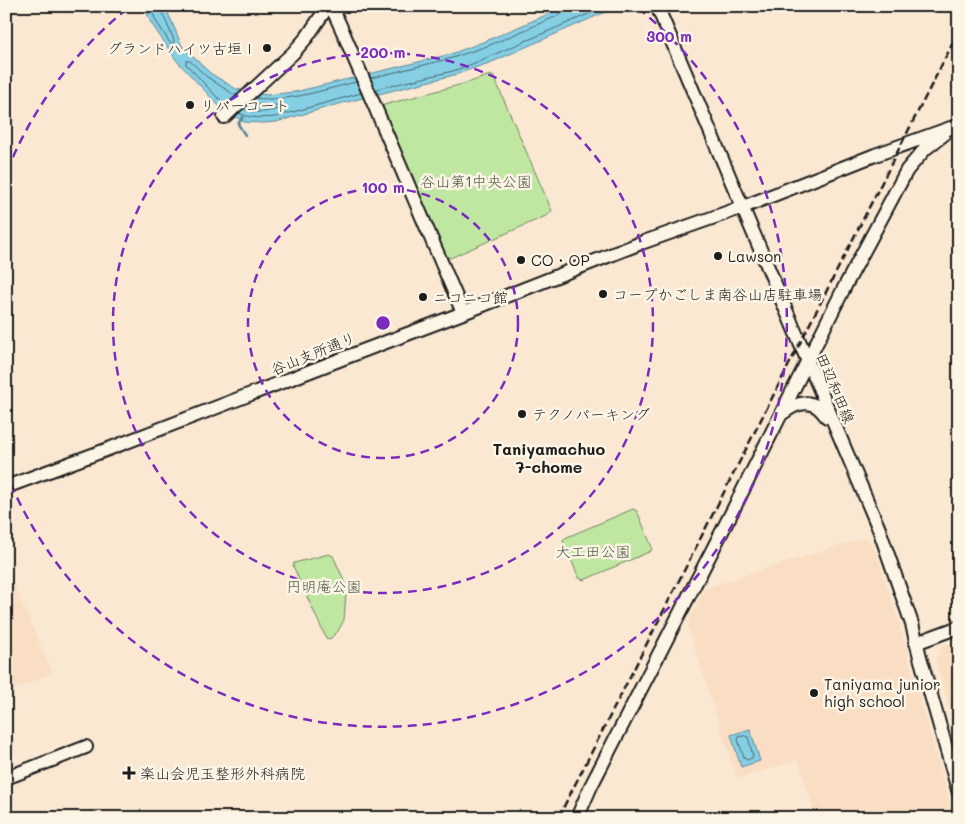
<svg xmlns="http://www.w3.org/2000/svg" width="965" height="824" font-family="Mali,'Klee One',sans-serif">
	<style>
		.built { fill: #f9dec4 }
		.green { fill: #c0e7a2; stroke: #6e825f }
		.water { fill: #85cfe5; stroke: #5b8795 }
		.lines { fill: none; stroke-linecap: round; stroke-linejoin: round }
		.shore { stroke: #46646c; stroke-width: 1 }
		.stream { stroke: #5b8795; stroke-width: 2.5 }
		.minor-casing { stroke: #1c1c1c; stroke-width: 16 }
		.minor { stroke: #fcf5e5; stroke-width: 12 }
		.rail { stroke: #1c1c1c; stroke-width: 2.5; stroke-dasharray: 8 4; stroke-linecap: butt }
		.ring { fill: none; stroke: #7b2cbf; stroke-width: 2.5; stroke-dasharray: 9 6 }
		.poi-dot { fill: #1c1c1c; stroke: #fcf5e5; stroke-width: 2 }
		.labels { text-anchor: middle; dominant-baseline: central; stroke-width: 5; stroke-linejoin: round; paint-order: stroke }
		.poi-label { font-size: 15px; fill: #1c1c1c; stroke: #fcf5e5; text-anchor: start }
		.park-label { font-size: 15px; fill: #4d5944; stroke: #fcf5e5 }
		.street-label { font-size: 15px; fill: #1c1c1c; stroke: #fcf5e5 }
		.neighbourhood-label { font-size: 16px; font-weight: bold; fill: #1c1c1c; stroke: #fcf5e5 }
		.centre { fill: #7b2cbf; stroke: #fcf5e5; stroke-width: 2.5 }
		.ring-label { font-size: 15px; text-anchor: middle; font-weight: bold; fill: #7b2cbf; stroke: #fcf5e5; stroke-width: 5; stroke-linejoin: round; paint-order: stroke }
	</style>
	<rect width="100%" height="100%" fill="#fae8d2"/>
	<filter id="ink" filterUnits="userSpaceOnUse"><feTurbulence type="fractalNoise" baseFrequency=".02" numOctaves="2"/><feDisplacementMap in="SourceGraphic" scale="10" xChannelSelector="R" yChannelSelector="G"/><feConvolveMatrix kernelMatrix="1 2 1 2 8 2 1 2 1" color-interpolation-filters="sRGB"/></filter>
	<g filter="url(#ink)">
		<path class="built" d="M863,538L868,540L876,552L894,606L954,818H816L798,760L740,778L736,776L688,627V623L705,589L709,587Z
			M6,565L52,672L50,674L6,693Z
			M959,640V741L936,660L942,646Z"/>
		<path class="green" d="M490,75L494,77L552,211L548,215L450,258L446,257L383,109L384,105L470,82Z
			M633,509L637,511L652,547L651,551L584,580L579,578L563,541L565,538Z
			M329,554L333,556L344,580L346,593L344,620L338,631L329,640L326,638L293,566L294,563Z"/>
		<path class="water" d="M144,6H165L182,46L210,73L236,89L266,95L295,92L451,54L488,40L567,6H619L492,62L454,75L335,105L276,122L263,123L244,122L220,107L177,61L151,23Z
			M750,729L760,761L741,767L731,735Z"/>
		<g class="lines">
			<path class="shore" d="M150,6L156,21L170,43L173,44L174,40L161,10V6
				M371,78L452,58L490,45L564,13L566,10L567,6
				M376,89L453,71L472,64L607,6
				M256,98C287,103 325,89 356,82
				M226,105L216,96L186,64V61H190L207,77L233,94L237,95
				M244,109C253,114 268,112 278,109L279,108L277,105L265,106L250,103
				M239,113C250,119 263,118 275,117L361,93
				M745,736L748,737L753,756L752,758L747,760L744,758L738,740L739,737Z"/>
			<path class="stream" d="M243,117L238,124L245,135"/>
			<defs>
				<path id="minor" d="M329,6L333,10L343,32L463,313
					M657,6L879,529L912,624L920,657L959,793
					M224,117L293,53L307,37L328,6
					M783,413C792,406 804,399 816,406C820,408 824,414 827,417
					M6,487L111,448L365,350L463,313L641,243L743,207L875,155L959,125
					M916,643L959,627
					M6,778L86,747
					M577,818L591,786L734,508L845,286L889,204L907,170L925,149L943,135"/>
			</defs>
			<use href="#minor" class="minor-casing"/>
			<use href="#minor" class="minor"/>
			<path class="rail" d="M558,818L959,31"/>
		</g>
	</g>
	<g class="ring">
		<circle cx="383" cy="323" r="135"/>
		<circle cx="383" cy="323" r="270"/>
		<path d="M7 171A405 405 0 0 1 128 8M638 8A405 405 0 1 1 7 475"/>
	</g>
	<g class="poi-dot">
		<circle cx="267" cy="48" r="5"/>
		<circle cx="190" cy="105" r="5"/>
		<circle cx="718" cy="256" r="5"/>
		<circle cx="521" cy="260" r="5"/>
		<circle cx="603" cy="294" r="5"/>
		<circle cx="423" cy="297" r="5"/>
		<circle cx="522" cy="414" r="5"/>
		<circle cx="814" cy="693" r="5"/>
		<path d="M126.5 765.5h5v5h5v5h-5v5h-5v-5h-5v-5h5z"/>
	</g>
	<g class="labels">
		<g class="poi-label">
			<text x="257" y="48" text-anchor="end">グランドハイツ古垣Ⅰ</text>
			<text x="200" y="105">リバーコート</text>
			<text x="728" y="256">Lawson</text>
			<text x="531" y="260">CO・OP</text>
			<text x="613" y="294">コープかごしま南谷山店駐車場</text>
			<text x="433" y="297">ニコニコ館</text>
			<text x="532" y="414">テクノパーキング</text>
			<text x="824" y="684">Taniyama junior<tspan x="824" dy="17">high school</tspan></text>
			<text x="140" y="773">楽山会児玉整形外科病院</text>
		</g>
		<g class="park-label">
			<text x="476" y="181">谷山第1中央公園</text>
			<text x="593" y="551">大工田公園</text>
			<text x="324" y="586">円明庵公園</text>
		</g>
		<g class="street-label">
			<text transform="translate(313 353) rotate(-22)">谷山支所通り</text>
			<text transform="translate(836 388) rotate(67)">田辺和田線</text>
		</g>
		<g class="neighbourhood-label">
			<text x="549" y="448">Taniyamachuo<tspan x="549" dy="18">7-chome</tspan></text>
		</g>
	</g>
	<circle cx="383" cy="323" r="8" class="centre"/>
	<g class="ring-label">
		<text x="669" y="42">300 m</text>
		<text x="383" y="58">200 m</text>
		<text x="383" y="193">100 m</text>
	</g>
	<rect width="965" height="824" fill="none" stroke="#fcf5e5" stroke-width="25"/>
	<rect x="12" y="12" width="940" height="799" fill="none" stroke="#1c1c1c" stroke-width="2" filter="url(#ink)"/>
</svg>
